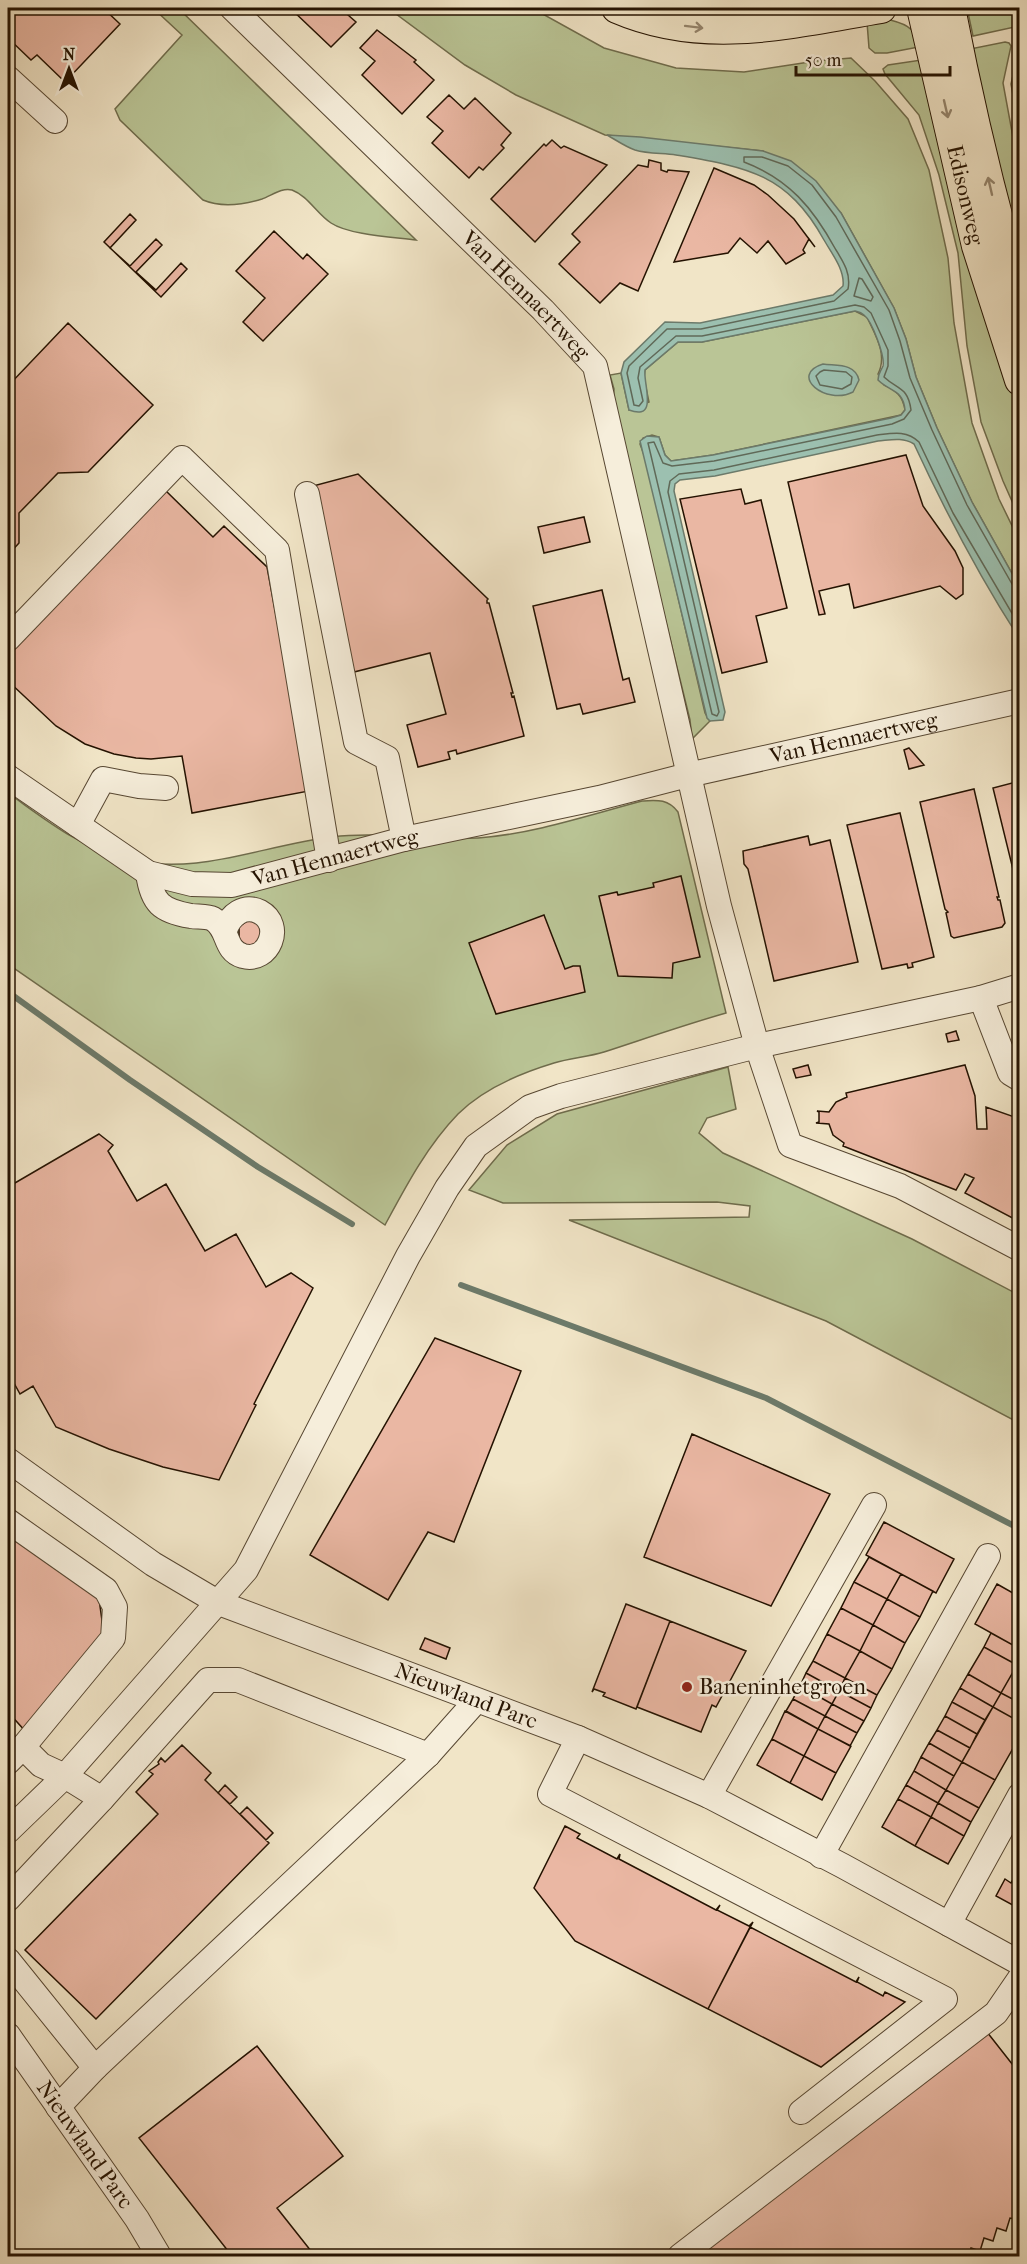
<svg xmlns="http://www.w3.org/2000/svg" width="1027" height="2264" font-family="'IM FELL French Canon',serif">
	<style>
		.green { fill: #bac596; stroke: #6f6c4c; stroke-width: 1.5 }
		.water { fill: #9cc0b0; stroke: #6c7a6a; stroke-width: 1.5 }
		.lines { fill: none; stroke-linecap: round; stroke-linejoin: round }
		.shore { stroke: #606958; stroke-width: 1.5 }
		.stream { stroke: #6c7a6a; stroke-width: 6 }
		.building { fill: #eab7a3; stroke: #241201; stroke-width: 1.5 }
		.minor-casing { stroke: #574732; stroke-width: 26 }
		.major-casing { stroke: #241201; stroke-width: 32 }
		.minor { stroke: #f6eedb; stroke-width: 24 }
		.major { stroke: #f1e5c7; stroke-width: 30 }
		.oneway { stroke: #95866e }
		.poi-dot { fill: #8f2418; stroke: #f6eedb; stroke-width: 2 }
		.labels { text-anchor: middle; dominant-baseline: central; stroke-width: 5; stroke-linejoin: round; paint-order: stroke }
		.street-label { font-size: 22px; fill: #241201; stroke: #f6eedb }
		.poi-label { font-size: 22px; fill: #241201; stroke: #f6eedb; text-anchor: start }
	</style>
	<rect width="100%" height="100%" fill="#f1e5c7"/>
	<filter id="stains"><feTurbulence type="fractalNoise" baseFrequency=".00333" numOctaves="4"/><feColorMatrix values="0 0 0 0 .2 0 0 0 0 .09 0 0 0 0 .02 0 0 0 .5 -.17"/></filter>
	<radialGradient id="worn" r=".72"><stop offset=".6" stop-color="#630" stop-opacity="0"/><stop offset="1" stop-color="#630" stop-opacity=".3"/></radialGradient>
	<path class="green" d="M153,8H178L416,240C393,237 349,235 331,223C317,214 308,196 292,190C282,187 271,196 262,199C242,205 222,208 203,200L120,120L115,109L182,35Z
		M388,8H532L604,48L676,68L744,72L816,61L851,58L875,81L908,119L929,170L948,258L954,323L972,423L999,499L1019,540V586L972,502L937,428L916,377L906,339L894,308L841,213L763,151L605,135L516,95L465,65Z
		M680,8H824L745,16L701,12Z
		M967,8H1019V26L973,36Z
		M882,18C905,23 912,26 924,46L887,53H875L869,48L867,22Z
		M1005,42L1009,43L1011,46L1003,83L1019,170V257L970,49Z
		M1019,49V128L1011,84Z
		M928,59L988,318L1019,408V517L1003,481L981,422L967,346L958,253L939,175L919,115L885,74L883,69L888,65Z
		M855,311L867,317C875,335 888,354 878,374L884,385C896,390 903,396 905,410L901,415L713,455L671,461L665,455L659,437L652,435L643,438L640,444L646,460L705,713L710,721L692,739L690,720L613,407L614,389L610,375L621,373L629,410L649,402L644,378L645,370L678,342H702Z
		M8,793C45,819 80,848 126,859C197,877 263,845 332,837C381,831 429,841 478,838C533,834 589,815 642,801C658,800 668,799 678,812L726,1013C684,1025 644,1039 604,1052C588,1057 570,1058 554,1063C521,1073 483,1089 458,1114C427,1146 406,1186 385,1225L8,964Z
		M728,1067L736,1109L707,1118L699,1133L723,1153L912,1239L1019,1295V1423L826,1321L569,1220L749,1217L750,1206L717,1202L503,1203L469,1190L507,1145L557,1114Z"/>
	<path class="water" d="M607,135L640,137L763,151L791,161L816,181L841,213L894,308L906,339L916,377L937,428L972,502L1019,586V638C979,576 945,511 914,444C902,437 891,440 878,441L715,476L680,480L675,484L674,491L725,712L723,720L710,721L707,718L640,441L647,436L659,437L665,455L671,461L713,455L891,418L901,415L905,410C903,389 890,392 878,380C878,373 881,371 883,366C885,356 872,321 864,315C861,312 860,312 855,311L702,342H678L645,370C643,384 659,421 629,410L621,373L624,362L665,322L700,323L833,295L843,286C845,270 832,254 824,240C787,173 746,167 676,155C663,153 648,154 635,150C626,147 616,140 607,135Z
		M823,364C837,366 855,363 859,380L853,392C826,406 788,375 823,364Z"/>
	<g class="lines">
		<path class="shore" d="M859,278L862,279L873,297L871,301L854,296Z
			M824,370L846,372L852,377L851,384L842,389L820,385L816,376L820,372Z
			M1020,588L1012,584L967,505L932,430L910,378L900,341L889,310L836,217L812,185L788,166L762,157H744V162C789,179 813,208 836,250C844,263 851,274 848,289L834,301L701,329H667L629,366L627,373L634,405L639,406L643,401L638,378L640,367L676,336H702L855,305L864,307L871,313L888,350V366L884,377C898,390 908,387 911,410L904,419L892,424L714,461L672,466L663,463L654,442L648,443L712,714L717,716L719,712L668,492L670,481L679,474L714,470L877,435C893,433 907,430 919,442L953,513L1020,627"/>
		<path class="stream" d="M8,992L130,1080L258,1167L352,1224
			M461,1285L766,1398L1020,1529"/>
	</g>
	<path class="building" d="M8,8H103L120,24L65,82L37,55L31,60L8,38Z
		M290,8H340L356,22L331,47Z
		M377,30L416,60L414,62L434,80L402,114L362,75L375,61L360,48Z
		M449,95L464,109L475,98L511,133L501,145L504,148L483,170L479,167L469,178L432,143L443,131L427,117Z
		M552,140L561,148L564,146L607,165L535,242L491,199L544,144L546,146Z
		M649,160L661,163V170L667,172L668,170L689,172L638,291L620,283L600,303L559,264L580,242L572,234L638,165L648,167Z
		M714,168L754,185L768,195L794,219L815,247L809,239L803,250L805,253L786,264L768,241L757,253L740,238L728,253L674,262Z
		M130,214L136,220L110,248L130,266L156,239L162,245L136,272L156,290L181,263L187,269L161,297L104,242Z
		M274,231L303,259L307,254L328,274L263,341L243,322L265,298L236,271Z
		M68,323L153,405L88,472L58,473L19,513V543L8,555V386Z
		M906,455L923,506L955,551L963,568V594L956,599L940,586L854,608L849,584L819,591L825,614L819,615L788,482Z
		M358,474L488,599L487,600V603H489L513,693H511L512,697L514,696L524,736L457,754L456,750L448,752L450,759L418,767L407,725L446,714L430,653L350,673L313,486Z
		M741,489L745,504L761,500L787,608L756,616L767,662L722,673L680,499Z
		M165,490L213,537L224,526L267,567L309,791L192,813L182,756L151,759L136,758L114,754L85,744L56,726L8,681V651Z
		M584,517L590,542L544,553L538,527Z
		M602,590L623,680L629,678L635,702L583,714L580,704L557,709L533,606Z
		M909,748L924,765L909,769L904,750Z
		M1020,781V898L993,788Z
		M974,789L999,897H997L998,900H1000L1005,923L1002,927L954,938L951,936L946,913L948,912L945,909L920,802Z
		M900,813L934,957L912,963L913,967L908,968L907,964L882,969L847,825Z
		M808,836L810,845L830,840L858,962L774,981L748,869L744,864L743,851Z
		M681,876L700,957L673,963L672,978L618,976L599,896L617,892L618,895L654,887L653,883Z
		M544,915L565,969L573,966H580L585,992L496,1014L469,943Z
		M247,921L259,922L262,942L246,946L239,939V927Z
		M956,1031L959,1040L948,1042L946,1034Z
		M808,1065L811,1075L796,1078L793,1069Z
		M965,1065L975,1096L977,1129H987L986,1107L1020,1119V1222L965,1193L974,1178L965,1174L956,1190L843,1146L844,1143L833,1135L829,1124L816,1123L819,1122V1112L817,1111L829,1112L836,1102L847,1097L846,1093Z
		M99,1134L113,1145L108,1151L137,1201L166,1184L205,1251L236,1234L266,1287L291,1273L313,1288L254,1404L256,1405L254,1409L219,1480L163,1467L109,1449L56,1427L33,1386L20,1394L8,1372V1187Z
		M435,1338L521,1371L454,1542L428,1532L388,1600L310,1555Z
		M692,1434L830,1494L771,1606L644,1557Z
		M884,1522L954,1559L936,1593L866,1555Z
		M8,1534L99,1599L104,1635L27,1733L8,1712Z
		M869,1557L901,1574L887,1599L854,1582Z
		M901,1574L933,1591L920,1617L887,1599Z
		M854,1582L887,1599L873,1625L841,1608Z
		M997,1584L1020,1597V1649L975,1624Z
		M887,1599L920,1617L905,1643L873,1625Z
		M626,1604L670,1621L636,1709L603,1696L605,1693L594,1689L592,1692Z
		M841,1608L873,1625L860,1651L827,1634Z
		M670,1621L746,1651L716,1707L712,1705L701,1732L637,1707Z
		M873,1625L905,1643L892,1669L860,1651Z
		M991,1633L1020,1649V1660L1017,1665L984,1647Z
		M827,1634L860,1651L845,1678L813,1661Z
		M425,1638L450,1648L446,1659L420,1649Z
		M984,1647L1017,1665L1001,1693L968,1674Z
		M860,1651L892,1669L877,1695L845,1678Z
		M813,1661L845,1678L839,1691L806,1673Z
		M1017,1665L1020,1667V1703L1001,1693Z
		M806,1673L839,1691L832,1704L800,1686Z
		M968,1674L1001,1693L993,1707L960,1688Z
		M845,1678L877,1695L871,1708L839,1691Z
		M800,1686L832,1704L825,1716L793,1699Z
		M960,1688L993,1707L985,1720L952,1702Z
		M839,1691L871,1708L864,1721L832,1704Z
		M1001,1693L1020,1703V1722L993,1707Z
		M793,1699L825,1716L818,1729L786,1711Z
		M952,1702L985,1720L977,1734L945,1716Z
		M832,1704L864,1721L857,1733L825,1716Z
		M993,1707L1020,1722V1736L995,1780L962,1762Z
		M785,1711L818,1729L804,1756L772,1739Z
		M825,1716L857,1733L850,1746L818,1729Z
		M945,1716L977,1734L970,1748L937,1730Z
		M818,1729L851,1746L836,1773L804,1756Z
		M937,1730L970,1748L962,1762L929,1743Z
		M772,1739L804,1756L790,1783L757,1765Z
		M929,1743L962,1762L954,1776L921,1757Z
		M182,1745L211,1773L205,1780L269,1843L96,2019L25,1950L158,1814L136,1792L153,1774L149,1771L159,1764L158,1762L161,1758L165,1762Z
		M804,1756L836,1773L822,1800L790,1783Z
		M921,1757L954,1776L946,1790L914,1771Z
		M962,1762L995,1780L979,1808L946,1790Z
		M914,1771L946,1790L938,1803L906,1785Z
		M225,1785L237,1797L230,1804L218,1793Z
		M906,1785L938,1803L931,1817L898,1799Z
		M946,1790L979,1808L971,1822L938,1803Z
		M898,1799L931,1817L915,1846L882,1827Z
		M938,1803L971,1822L964,1836L931,1817Z
		M247,1807L273,1833L266,1840L240,1814Z
		M931,1817L964,1836L948,1864L915,1846Z
		M565,1826L580,1834L577,1838L617,1859L620,1854L619,1859L716,1910L720,1905L717,1910L749,1926L753,1922L708,2009L575,1941L534,1888Z
		M1020,1868V1909L996,1896L1005,1879L1011,1883Z
		M750,1927L856,1982L859,1977L857,1982L883,1996L885,1992L905,2002L821,2067L708,2009Z
		M987,2032L1020,2074V2220L1010,2218L1006,2231L997,2228L993,2241L984,2238L980,2251L971,2248L968,2256H698Z
		M257,2046L343,2156L277,2208L315,2256H232L139,2138Z"/>
	<g class="lines">
		<defs>
			<g id="minor">
				<path id="s1" d="M232,8L543,310L595,366L719,906L757,1046L790,1145L900,1186L1020,1249"/>
				<path d="M8,78L55,121"/>
				<path d="M307,494L356,742L387,758L404,839"/>
				<path d="M8,639L182,458L277,550L329,860"/>
				<path id="s2" d="M8,777L148,873L192,884L232,885L404,839L599,798L688,775L1020,701"/>
				<path d="M78,825L103,779L139,786L166,788"/>
				<path d="M148,873C152,903 161,911 191,916C198,917 207,916 213,919C230,929 223,950 243,956C269,963 284,925 260,912C244,904 230,915 225,930"/>
				<path d="M981,998L1010,1073L1020,1079"/>
				<path id="s3" d="M8,1460L153,1564L219,1603L578,1738L709,1796L843,1866L1020,1963"/>
				<path d="M8,1521L106,1590L115,1607L113,1638L23,1747L8,1762"/>
				<path d="M578,1738L550,1794L945,1999L801,2112"/>
				<path d="M23,1747L41,1765L65,1776L102,1799"/>
				<path d="M709,1796L874,1505"/>
				<path d="M8,1831L65,1776L246,1570L408,1256L447,1188L476,1146L530,1107L561,1096L757,1046L981,998L1020,986"/>
				<path d="M821,1856L988,1556"/>
				<path d="M8,1899L102,1799L208,1680H238L428,1755"/>
				<path d="M949,1924L1020,1795"/>
				<path d="M8,1960L95,2068"/>
				<path id="s4" d="M8,2035L137,2219L159,2256"/>
				<path d="M58,2107L95,2068L428,1755L476,1701"/>
				<path d="M680,2256L996,2013L1020,1978"/>
			</g>
			<g id="major">
				<path d="M617,8C705,46 791,23 881,8"/>
				<path id="s5" d="M922,8L977,246L1020,380"/>
				<path d="M950,8C969,106 992,203 1020,299"/>
			</g>
		</defs>
		<use href="#minor" class="minor-casing"/>
		<use href="#major" class="major-casing"/>
		<use href="#minor" class="minor"/>
		<use href="#major" class="major"/>
	</g>
	<defs><path id="oneway-shaft" d="M-6 0H5M1.5-3L5.5 0L1.5 3" fill="none" stroke-width="1.6" stroke-linecap="round" stroke-linejoin="round" transform="scale(1.5)"/></defs>
	<g class="oneway">
		<use href="#oneway-shaft" transform="translate(694 27) rotate(7)"/>
		<use href="#oneway-shaft" transform="translate(946 109) rotate(77)"/>
		<use href="#oneway-shaft" transform="translate(990 186) rotate(-103)"/>
	</g>
	<circle class="poi-dot" cx="687" cy="1687" r="6"/>
	<g class="labels">
		<g class="street-label">
			<text stroke="none"><textPath href="#s5" startOffset="192">Edisonweg</textPath></text>
			<text stroke="none"><textPath href="#s1" startOffset="411">Van Hennaertweg</textPath></text>
			<text stroke="none"><textPath href="#s2" startOffset="894">Van Hennaertweg</textPath></text>
			<text stroke="none"><textPath href="#s2" startOffset="362">Van Hennaertweg</textPath></text>
			<text stroke="none"><textPath href="#s3" startOffset="519">Nieuwland Parc</textPath></text>
			<text stroke="none"><textPath href="#s4" startOffset="134">Nieuwland Parc</textPath></text>
		</g>
		<g class="poi-label">
			<text x="699" y="1687">Baneninhetgroen</text>
		</g>
	</g>
	<rect width="1027" height="2264" fill="none" stroke="#f1e5c7" stroke-width="30"/>
	<rect x="9" y="9" width="1009" height="2246" fill="none" stroke="#241201" stroke-width="3"/>
	<rect x="15" y="15" width="997" height="2234" fill="none" stroke="#241201" stroke-width="1.5"/>
	<g transform="translate(69 69)" stroke="#f6eedb" stroke-width="4.5" paint-order="stroke">
	<path d="M0-4.5L10 22L0 15L-10 22Z" fill="#241201"/>
	<text y="-9" font-size="16" font-weight="bold" text-anchor="middle" fill="#241201">N</text>
	</g>
	<path d="M796 66v9h154v-9" fill="none" stroke="#241201" stroke-width="3"/>
	<text x="805" y="66" font-size="18" fill="#241201" stroke="#f6eedb" stroke-width="4.5" paint-order="stroke">50 m</text>
	<rect width="100%" height="100%" filter="url(#stains)"/>
	<rect width="100%" height="100%" fill="url(#worn)"/>
</svg>
